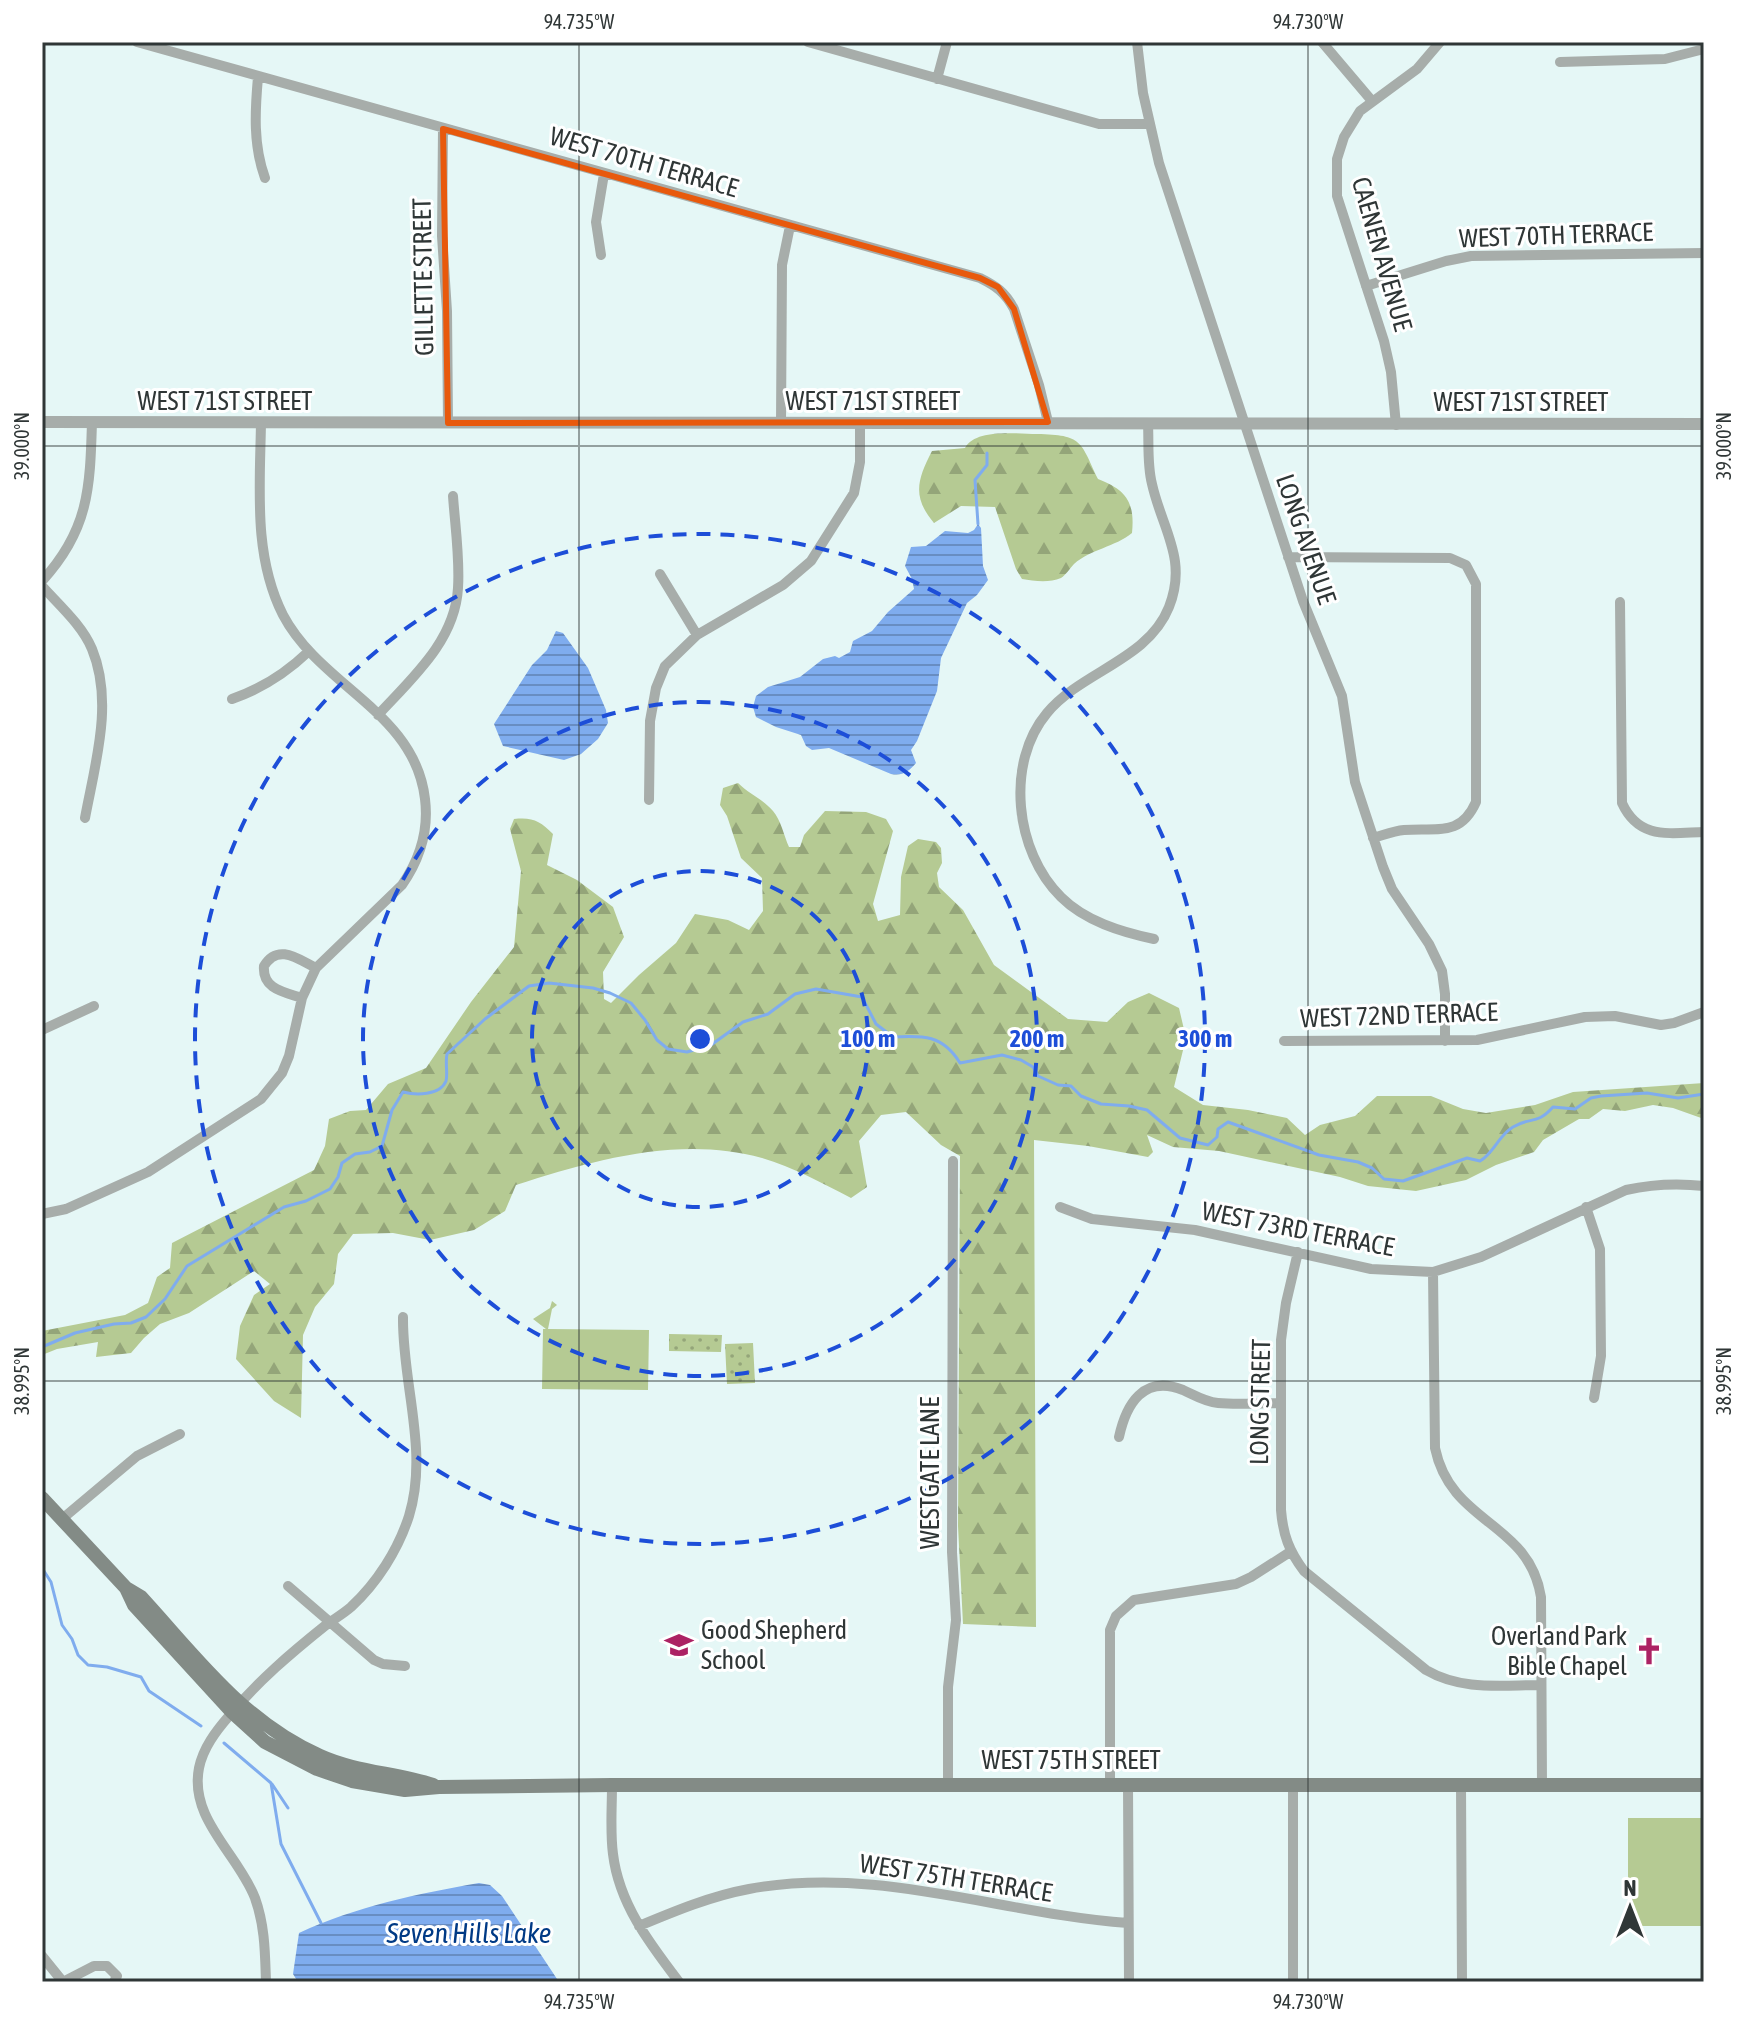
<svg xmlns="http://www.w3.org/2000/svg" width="1746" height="2024" font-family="'Asap Condensed',sans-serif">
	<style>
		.forest { fill: url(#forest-firs) }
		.park { fill: url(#park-dots) }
		.pitch { fill: #b5ca93 }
		.water { fill: url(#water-rules) }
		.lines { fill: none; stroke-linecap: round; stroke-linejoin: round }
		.stream { stroke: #7facee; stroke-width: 3 }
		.minor { stroke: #a7adaa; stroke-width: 10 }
		.tertiary { stroke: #a7adaa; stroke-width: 12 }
		.secondary { stroke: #838b86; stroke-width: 14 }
		.marked { fill: none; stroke: #e8590c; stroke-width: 6; stroke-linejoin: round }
		.ticks { fill: none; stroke: #2f3636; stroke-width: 2; stroke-opacity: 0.45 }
		.ring { fill: none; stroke: #1d4ed8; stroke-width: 4; stroke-dasharray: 14 10 }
		.labels { text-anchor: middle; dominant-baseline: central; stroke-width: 6; stroke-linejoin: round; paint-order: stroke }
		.street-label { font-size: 26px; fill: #2f3636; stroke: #fff }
		.poi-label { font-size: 26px; fill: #2f3636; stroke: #fff; text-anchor: start }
		.water-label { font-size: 28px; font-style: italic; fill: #003a85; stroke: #fff }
		.centre { fill: #1d4ed8; stroke: #fff; stroke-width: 4 }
		.ring-label { font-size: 24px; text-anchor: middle; font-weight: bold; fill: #1d4ed8; stroke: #fff; stroke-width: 6; stroke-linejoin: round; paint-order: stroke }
		.neatline { fill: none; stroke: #2f3636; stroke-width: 3 }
		.ticks-label { font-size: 20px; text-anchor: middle; fill: #2f3636 }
	</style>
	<defs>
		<pattern id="forest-firs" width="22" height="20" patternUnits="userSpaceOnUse" patternTransform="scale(2)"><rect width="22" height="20" fill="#b5ca93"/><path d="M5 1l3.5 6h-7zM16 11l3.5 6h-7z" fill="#94a579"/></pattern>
		<pattern id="park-dots" width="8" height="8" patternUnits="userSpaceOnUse" patternTransform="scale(2)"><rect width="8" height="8" fill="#b5ca93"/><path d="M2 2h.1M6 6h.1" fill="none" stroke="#94a579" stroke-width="1.8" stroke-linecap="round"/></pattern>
		<pattern id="water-rules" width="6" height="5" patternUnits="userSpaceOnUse" patternTransform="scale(2)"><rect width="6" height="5" fill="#7facee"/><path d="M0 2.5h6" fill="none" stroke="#688dc2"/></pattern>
	</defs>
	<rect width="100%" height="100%" fill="#e5f7f6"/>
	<path class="forest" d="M1037,434C1083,435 1080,441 1098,479C1127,490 1135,503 1132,533C1115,547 1091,549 1074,564C1070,568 1066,575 1061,578C1049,583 1034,581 1022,579L1016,569L995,507L961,506L934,523C912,497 917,480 932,451L965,448C976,428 1016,434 1037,434Z
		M738,783C749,794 763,799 773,811C781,820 784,836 789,847H800L804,835L825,811L866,812L886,819L893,831L873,904L878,921L900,915L901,877L908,846L918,839L936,842L941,848L942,863L937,873L939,887L963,910L994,965L1068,1019L1107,1022L1128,1002L1149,993L1179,1008L1186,1038L1174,1087L1203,1105L1248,1110L1287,1118L1305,1135L1320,1125L1355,1116L1377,1096H1431L1463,1109L1486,1113L1535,1105L1573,1092L1704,1083V1119L1673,1108L1653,1105L1625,1111L1603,1109L1589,1119H1579L1543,1140L1534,1152L1496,1165L1466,1180L1416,1191L1368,1186L1340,1177L1219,1151L1173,1147L1147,1135L1153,1152L1148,1157L1088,1146L1034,1140L1036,1627L963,1624L958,1526L960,1156L941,1145L906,1112L881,1115L859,1141L867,1187L851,1198C822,1183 793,1167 762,1158C681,1135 593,1160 516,1185L505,1211L474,1230L430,1240L393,1233L353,1234L338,1254L334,1284L315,1307L303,1335L301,1418L274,1401L236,1359L240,1326L254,1295L270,1284L254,1271L189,1313L160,1324L144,1338L131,1353L96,1357L98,1342L57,1349L42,1355V1331L125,1315L148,1303L157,1277L170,1268L172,1243L314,1170L325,1146L329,1119L350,1111L366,1110L388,1084L426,1068L471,1002L514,947L521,871L510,829L514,819C533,817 540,821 553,834L547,865L577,880L613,907L624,937L603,972L604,999L611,1003L639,975L676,943L695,914L728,920L749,930L763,911L762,878L741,858L727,816L720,805L723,788Z"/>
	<path class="park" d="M669,1334L722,1335L721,1352L669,1351Z
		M753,1343L755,1383L727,1384L725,1344Z"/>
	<path class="pitch" d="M552,1301L557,1305L552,1309L548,1329L649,1330L648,1390L542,1389L543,1329H546L533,1319L550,1308Z
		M1628,1818H1704V1926H1628Z"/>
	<path class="water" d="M978,524L981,528L983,566L988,580L977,595L967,603L941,658L937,691L917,741L911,750L916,763C908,772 903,776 891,774L829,748L812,750L806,746L801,735L776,727L756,717L753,707L756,696L768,687L800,677L823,659L835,656L839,658L850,652L853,641L872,631L888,612L914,589L912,579L905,566L911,547L926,546L945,531L968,533L974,530Z
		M556,631L563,633L588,668L606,710L608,723L598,739L581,754L564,760L503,746L494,724L532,665L547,650Z
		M479,1883L490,1885L502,1896L559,1982H298L293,1974L299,1933C358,1906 416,1894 479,1883Z"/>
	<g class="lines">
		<path class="stream" d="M978,524L975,480L987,465V453
			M42,1347L75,1333L114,1324L131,1323L146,1317L165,1299L187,1266L284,1207L306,1201L330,1189L338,1177L342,1163L355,1154L370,1152L382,1146L392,1110L403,1092C415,1095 440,1096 446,1081C448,1074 445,1062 447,1054L485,1019L529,986L549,983L593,988L610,993L631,1003L645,1020L657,1040L668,1049L687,1052L711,1045L743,1022L768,1014L795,994L816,989L862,997L876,1024L893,1037C923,1035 943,1035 960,1063L1002,1055L1021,1060L1033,1067L1038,1076L1058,1085L1071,1086L1081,1096L1101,1104L1129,1106L1147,1110L1180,1138L1208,1145L1217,1137L1218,1129L1228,1122L1319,1155L1358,1162L1372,1168L1384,1179L1403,1181L1467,1158L1480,1161C1494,1153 1498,1136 1513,1127C1531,1116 1536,1126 1553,1107L1575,1109L1591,1098L1601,1096L1647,1093L1678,1098L1704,1094
			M42,1568L51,1582L62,1625L72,1639L78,1655L88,1665L107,1667L141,1677L149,1691L201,1726
			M224,1743L271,1783L281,1844L321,1923
			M272,1784L288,1808"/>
		<path class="minor" d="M137,42L980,278C996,286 1005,292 1014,309L1039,385L1048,422
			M808,42L1099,124H1149
			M1137,42L1143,93L1159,163L1303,601L1342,696L1355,782L1383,867L1392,889L1429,944L1442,971L1445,994V1041
			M1322,42L1372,101
			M1560,62L1665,59L1704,49
			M258,77C255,111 253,145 265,178
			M937,79L947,42
			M443,129L442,236L447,311L448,423
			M601,255L596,222L604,174
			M1366,286L1446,261L1471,256L1704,253
			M781,423L782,265L790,226
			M1148,424C1149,443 1147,465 1152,484C1162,529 1188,559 1169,607C1148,660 1082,671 1047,713C1005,763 1015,852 1061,897C1085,921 1121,932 1154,939
			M1396,425L1391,372L1384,341L1337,196V159L1344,137L1360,111L1417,69L1440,42
			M1288,557L1450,558L1466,565L1476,584V802C1460,838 1436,827 1404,830C1393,831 1384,835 1373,838
			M660,574L697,635
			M42,581C89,530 90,488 92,422
			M42,586C59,605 82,625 92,649C114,702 95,764 85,818
			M1620,602L1622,803C1639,840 1669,833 1704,832
			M232,699C261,689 286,673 308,652
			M378,715C412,678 455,641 458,588C460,558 455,525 453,496
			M649,800L650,721L656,688L665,666L697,635L783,585L811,561L854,493L860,462V423
			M302,998C284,992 262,989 264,966C278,943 298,959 316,968
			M42,1030L94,1006
			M1284,1041L1477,1040L1585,1017L1615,1016L1661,1025L1674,1023L1704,1012
			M1060,1207L1092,1219L1195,1230L1371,1269L1433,1272L1481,1257L1626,1190C1653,1184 1677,1183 1704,1186
			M1586,1207L1600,1249L1601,1356L1594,1398
			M42,1214L66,1209L148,1172L261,1099L282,1073L289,1056L302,998L316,968L402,885C420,859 429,831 425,799C415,712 321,687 283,615C253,556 260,487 261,422
			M1298,1252L1286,1303L1281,1340V1510C1283,1535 1289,1551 1304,1571L1426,1670C1462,1691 1501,1685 1541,1685
			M1433,1272L1435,1448C1451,1525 1529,1521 1541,1597L1542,1784
			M1119,1437C1126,1405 1143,1374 1183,1390C1194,1395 1205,1402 1218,1403C1238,1405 1260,1403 1281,1403
			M62,1519L137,1456L180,1434
			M288,1586L374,1660L383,1664L405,1666
			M1110,1783V1630L1116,1616L1134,1600L1236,1584L1251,1577L1290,1552
			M948,1784V1687L956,1620L952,1552L953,1161
			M1128,1784L1129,1982
			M1461,1784L1462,1982
			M612,1785C612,1808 610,1832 613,1854C619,1904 650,1944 679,1982
			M639,1926C675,1911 711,1896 749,1889C877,1865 1002,1914 1128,1923
			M42,1956L63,1982L94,1966H107L117,1976L114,1982
			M266,1982C265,1953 265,1926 255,1898C238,1854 189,1819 199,1768C203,1748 216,1731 229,1716C258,1681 291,1653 326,1625C334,1619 343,1614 351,1607C377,1583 398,1550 409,1516C429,1451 402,1383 403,1317
			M1293,1982V1784"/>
		<path class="tertiary" d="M42,422L1704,424"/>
		<path class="secondary" d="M42,1498L126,1588L141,1597C196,1657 243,1722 320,1756C355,1772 396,1773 433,1785
			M126,1588L134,1605L232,1712L265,1742L317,1769L352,1781L405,1790L439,1787L612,1785H1704"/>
	</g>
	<path class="marked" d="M443,129L980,278L998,287L1014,309L1048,422L448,423Z"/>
	<path class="ticks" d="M579,42V1982M1308,42V1982M42,446H1704M42,1381H1704"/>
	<g class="ring">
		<circle cx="700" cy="1039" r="168"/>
		<circle cx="700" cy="1039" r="337"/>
		<circle cx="700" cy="1039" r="505"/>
	</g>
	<defs>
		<symbol id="school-bare" viewBox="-9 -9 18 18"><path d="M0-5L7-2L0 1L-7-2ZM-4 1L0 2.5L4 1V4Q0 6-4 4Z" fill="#ac2264" stroke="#fff" stroke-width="2.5" paint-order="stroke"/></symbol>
		<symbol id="church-bare" viewBox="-9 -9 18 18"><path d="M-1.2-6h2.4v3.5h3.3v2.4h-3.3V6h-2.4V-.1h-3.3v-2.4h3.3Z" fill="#ac2264" stroke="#fff" stroke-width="2.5" paint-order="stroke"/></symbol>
	</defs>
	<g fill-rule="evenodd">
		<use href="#school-bare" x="659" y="1625" width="40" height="40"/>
		<use href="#church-bare" x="1629" y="1631" width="40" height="40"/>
	</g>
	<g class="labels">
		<g class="street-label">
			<text transform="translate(644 162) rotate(16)">WEST 70TH TERRACE</text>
			<text transform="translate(1556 235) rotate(-2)">WEST 70TH TERRACE</text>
			<text transform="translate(1382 254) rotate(74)">CAENEN AVENUE</text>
			<text transform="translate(423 277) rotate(-91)">GILLETTE STREET</text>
			<text x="225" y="401">WEST 71ST STREET</text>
			<text x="873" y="401">WEST 71ST STREET</text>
			<text x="1521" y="402">WEST 71ST STREET</text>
			<text transform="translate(1306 539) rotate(71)">LONG AVENUE</text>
			<text transform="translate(1399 1015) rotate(-2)">WEST 72ND TERRACE</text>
			<text transform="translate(1298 1229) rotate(11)">WEST 73RD TERRACE</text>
			<text transform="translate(1260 1402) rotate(-89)">LONG STREET</text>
			<text transform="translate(930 1473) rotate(-90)">WESTGATE LANE</text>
			<text x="1071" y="1760">WEST 75TH STREET</text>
			<text transform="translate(956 1878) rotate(9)">WEST 75TH TERRACE</text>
		</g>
		<g class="poi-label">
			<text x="701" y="1630">Good Shepherd<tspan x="701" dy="30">School</tspan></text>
			<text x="1627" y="1636" text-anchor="end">Overland Park<tspan x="1627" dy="30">Bible Chapel</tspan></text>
		</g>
		<g class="water-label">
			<text x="469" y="1933">Seven Hills Lake</text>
		</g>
	</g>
	<circle cx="700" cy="1039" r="12" class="centre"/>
	<g class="ring-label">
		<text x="868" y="1047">100 m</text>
		<text x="1037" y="1047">200 m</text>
		<text x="1205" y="1047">300 m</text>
	</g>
	<rect width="1746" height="2024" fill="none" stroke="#ffffff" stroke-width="88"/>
	<g transform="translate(1630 1908)" stroke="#ffffff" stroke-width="6" paint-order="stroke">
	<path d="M0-6L14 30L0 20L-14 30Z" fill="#2f3636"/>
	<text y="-12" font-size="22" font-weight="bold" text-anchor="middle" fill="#2f3636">N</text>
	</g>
	<rect x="44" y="44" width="1658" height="1936" class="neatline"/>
	<g class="ticks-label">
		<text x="579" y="29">94.735°W</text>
		<text x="1308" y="29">94.730°W</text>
		<text transform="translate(22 446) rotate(-90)" y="7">39.000°N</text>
		<text transform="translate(1724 446) rotate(-90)" y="7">39.000°N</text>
		<text transform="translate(22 1381) rotate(-90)" y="7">38.995°N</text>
		<text transform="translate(1724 1381) rotate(-90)" y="7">38.995°N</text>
		<text x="579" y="2009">94.735°W</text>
		<text x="1308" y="2009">94.730°W</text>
	</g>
</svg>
